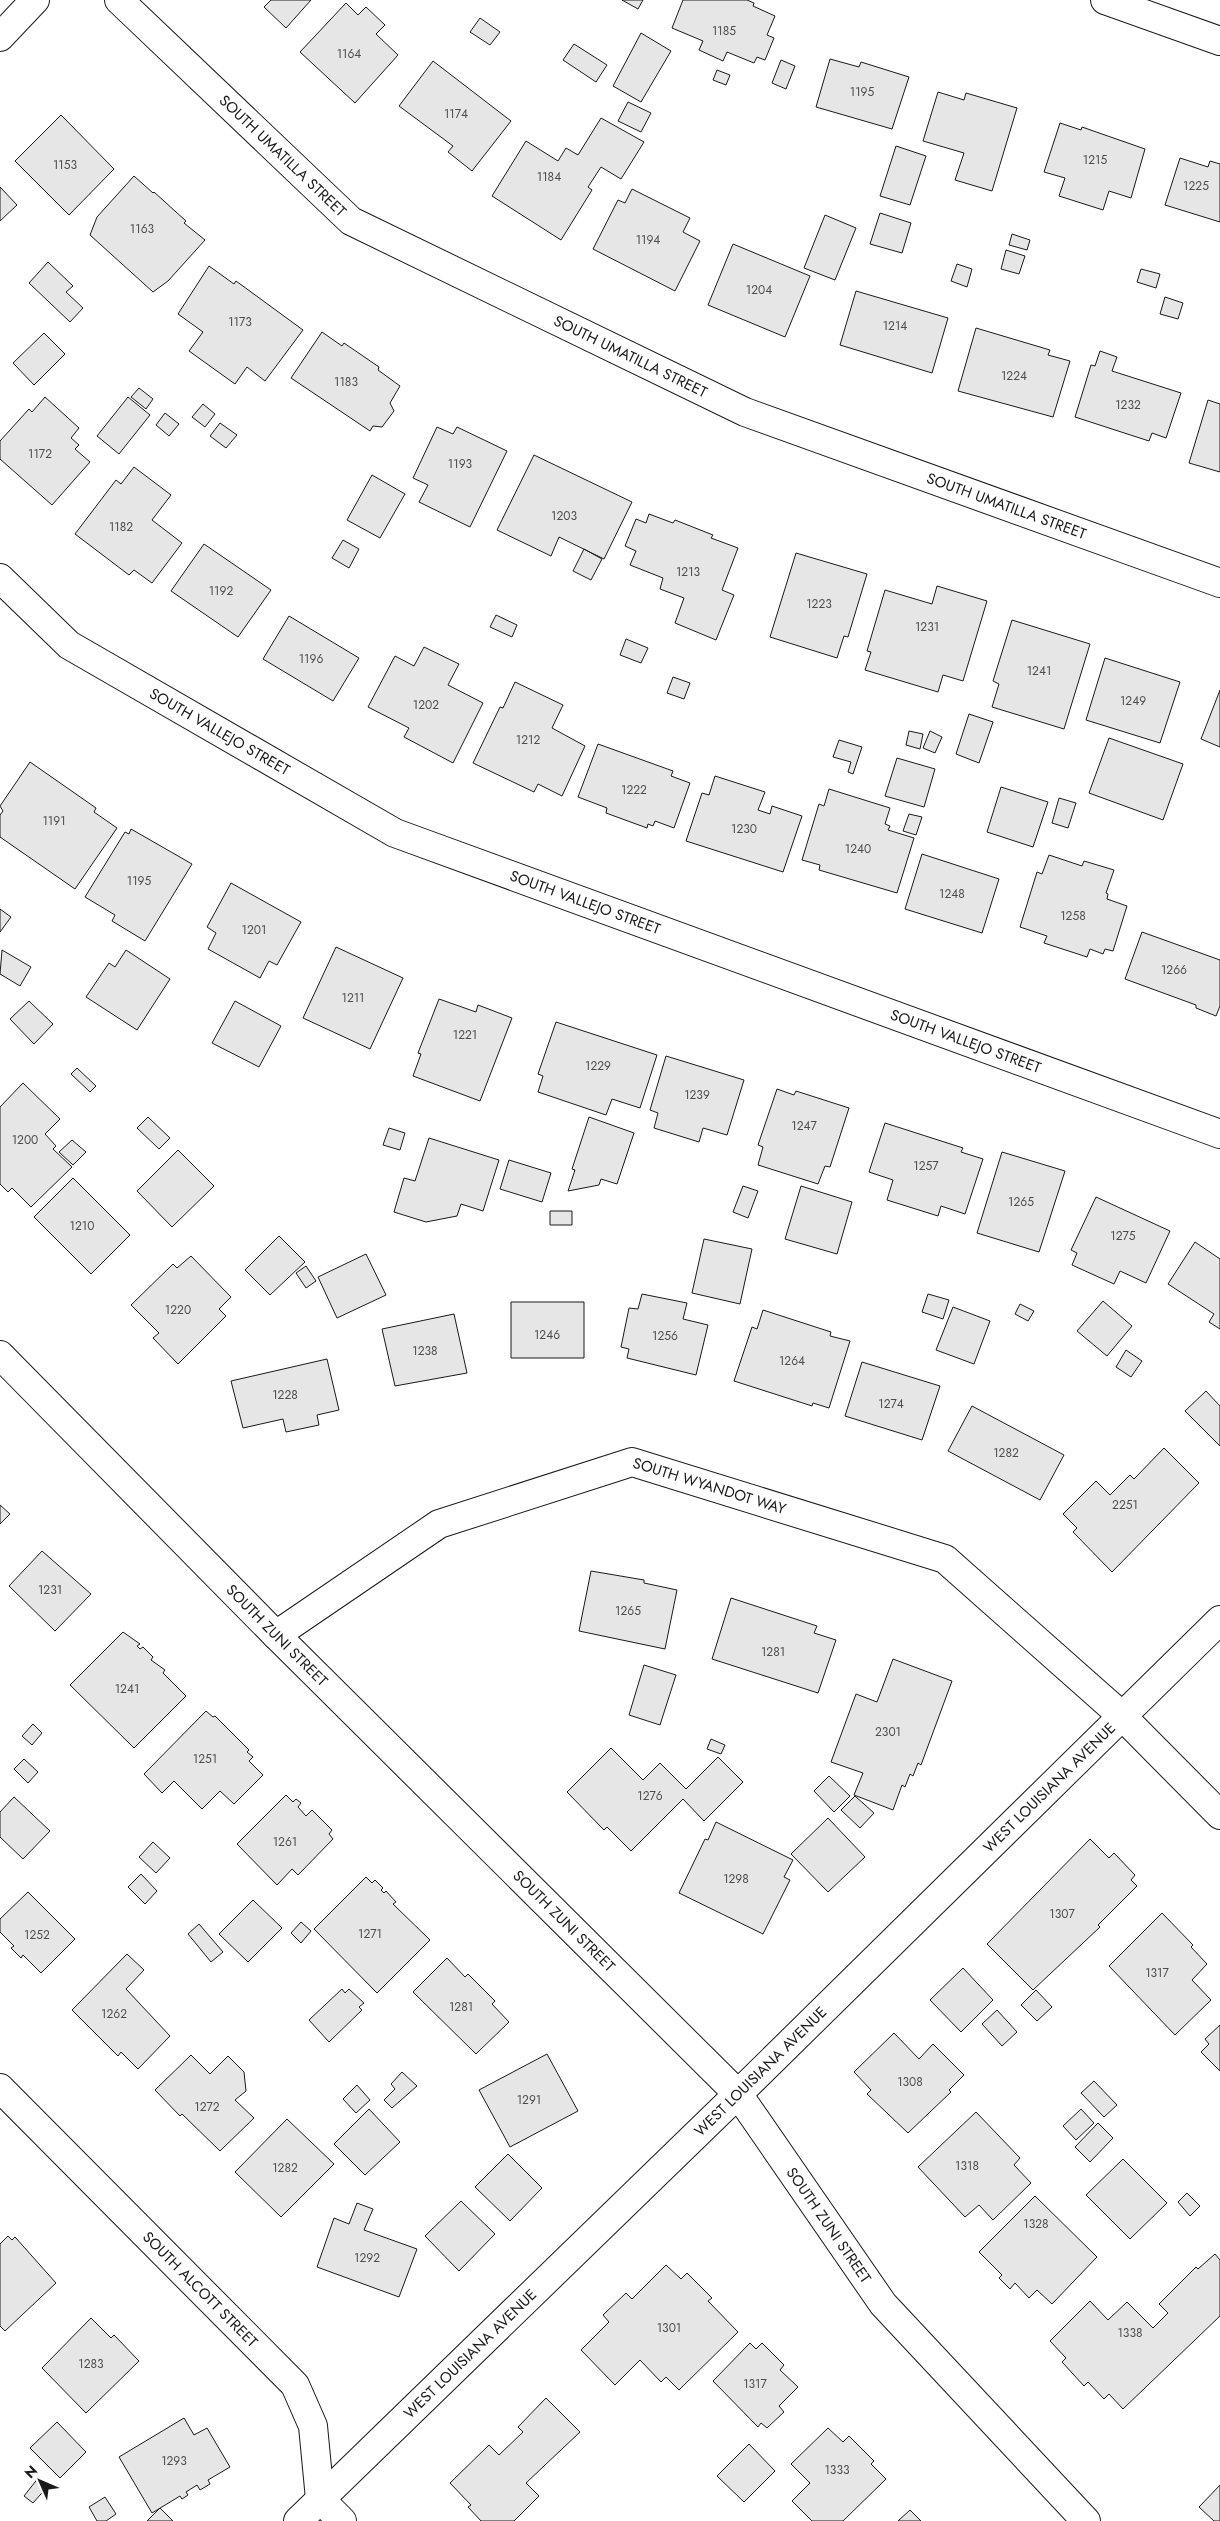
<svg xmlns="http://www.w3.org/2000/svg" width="1220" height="2521" font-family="Jost,sans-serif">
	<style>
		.building { fill: #e6e6e6; stroke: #1a1a1a }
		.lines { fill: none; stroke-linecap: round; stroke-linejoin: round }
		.minor-casing { stroke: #1a1a1a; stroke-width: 30 }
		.tertiary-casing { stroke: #1a1a1a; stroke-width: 30 }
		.minor { stroke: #fff; stroke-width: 28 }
		.tertiary { stroke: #fff; stroke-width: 28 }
		.labels { text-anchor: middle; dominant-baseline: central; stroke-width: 4; stroke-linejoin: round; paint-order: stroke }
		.number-label { font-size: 12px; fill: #4d4d4d }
		.street-label { font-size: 15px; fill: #1a1a1a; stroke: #fff }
	</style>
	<rect width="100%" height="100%" fill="#fff"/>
	<path class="building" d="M271,0H311L286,28L264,7Z
		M622,0H643L638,9Z
		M683,0H747L754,3L753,6L775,16L767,35L774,38L765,60L757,57L754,63L727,52L723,61L699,50L703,41L672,28Z
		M346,3L358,15L366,7L385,25L376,34L398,55L355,103L300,52Z
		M480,18L500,32L490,45L470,32Z
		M641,33L671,51L641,102L613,86Z
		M574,44L607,65L596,82L563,60Z
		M830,59L859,67L861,62L909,77L892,129L816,107Z
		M781,60L795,66L786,89L772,83Z
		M433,61L511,121L472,171L448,152L453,146L399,106Z
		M717,70L730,75L726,85L713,80Z
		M938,92L964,100L966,93L1017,108L992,191L955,180L964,153L923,141Z
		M628,102L651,113L641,132L618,121Z
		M61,115L114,169L69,215L15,161Z
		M601,118L644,142L621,179L601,167L588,187L592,190L561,240L492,196L526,141L558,161L566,148L578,155Z
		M1060,123L1081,130L1082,127L1145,149L1131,198L1109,191L1103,210L1059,196L1065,178L1044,172Z
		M896,146L926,156L910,205L880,196Z
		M1180,158L1208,167L1210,161L1220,164V222L1165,205Z
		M134,176L153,193L154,192L186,221L184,223L205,240L168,281L153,292L90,235L97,217Z
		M0,187L17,205L0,221Z
		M632,189L690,218L683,232L700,241L675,291L593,249L618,200L625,203Z
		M880,213L911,223L902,253L870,244Z
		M825,215L856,228L835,280L804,268Z
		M1012,234L1030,240L1027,250L1009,245Z
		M733,244L810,276L785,337L708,305Z
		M1006,250L1025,256L1019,274L1001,269Z
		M48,262L73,286L66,292L83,308L70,322L29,283Z
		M957,264L972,269L967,287L951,281Z
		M209,266L234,284L236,281L303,330L265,381L247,367L235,384L189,351L203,332L178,314Z
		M1141,269L1160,274L1156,288L1137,282Z
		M856,291L948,318L932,373L840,345Z
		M1165,297L1183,303L1178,319L1160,314Z
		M976,328L1050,350L1048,355L1070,361L1053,417L958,391Z
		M322,332L342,346L344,343L379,367L378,370L400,386L390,403L394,411L382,427L373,426L370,431L291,378Z
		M44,333L65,354L34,385L13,363Z
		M1100,351L1117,357L1112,371L1181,393L1166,438L1152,433L1149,441L1075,417L1091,365L1095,366Z
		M139,388L153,399L146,409L131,397Z
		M45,397L79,428L71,438L79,445L75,449L90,462L52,505L0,459V441L29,409L32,412Z
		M128,397L150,415L119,454L97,436Z
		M1208,400L1220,404V472L1189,463Z
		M203,404L215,414L205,427L192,417Z
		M165,413L179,424L169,436L156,425Z
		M220,423L237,435L226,448L210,436Z
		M437,427L453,434L457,427L507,451L470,527L419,502L428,485L413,478Z
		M534,455L632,502L604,559L559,537L551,556L497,530Z
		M134,467L171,495L152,520L182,543L152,583L134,570L129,575L75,534L116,480L121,484Z
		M372,475L405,494L380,538L347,520Z
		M649,514L673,523L675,520L713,535L711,538L738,548L722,590L734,595L716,640L675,623L684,598L660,589L663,578L630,565L636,551L625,546L636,519L646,523Z
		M343,540L359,549L349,568L332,558Z
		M204,544L271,590L238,637L171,591Z
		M584,549L602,559L591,580L573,571Z
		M796,553L867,574L848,637L844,636L837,658L770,637Z
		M937,586L987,601L963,681L943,675L938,692L865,670L871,652L867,651L885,590L932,604Z
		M496,615L517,625L512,637L490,627Z
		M289,616L359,658L333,701L263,659Z
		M1012,620L1090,644L1064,729L992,707L999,684L993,681Z
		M626,639L648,648L641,663L620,655Z
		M424,647L459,664L448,685L483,703L453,763L404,737L409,728L368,707L395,656L414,666Z
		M1105,658L1180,682L1160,743L1086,720Z
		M673,677L690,683L684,699L667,693Z
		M515,682L563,705L552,728L585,746L562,796L538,784L534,792L473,763L500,707L503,708Z
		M1220,690V747L1201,739Z
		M969,714L993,722L979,763L956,754Z
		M909,731L923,734L920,749L906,745Z
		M930,731L942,737L935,753L923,748Z
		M1109,738L1183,764L1163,820L1089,793Z
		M839,740L862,747L853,774L848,772L851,762L833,757Z
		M598,744L673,771L671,776L690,783L674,828L655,821L653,826L648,824L647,828L606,813L607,808L578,797Z
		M897,758L935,769L924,807L885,796Z
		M30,762L96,808L94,812L117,828L75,889L0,837V815L3,811L0,806Z
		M715,776L765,792L758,810L770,814L772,806L802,816L783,872L686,841L702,793L709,795Z
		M1001,787L1048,802L1033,847L987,832Z
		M829,789L890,808L885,824L890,826L888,830L914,838L897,893L819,870L820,865L802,860L819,804L824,806Z
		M1059,798L1076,803L1068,828L1052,823Z
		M909,814L922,817L916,835L903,831Z
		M131,829L192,864L145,941L112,921L115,915L85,897L125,832L129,834Z
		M922,854L999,879L982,933L905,909Z
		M1049,855L1082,866L1084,861L1114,870L1106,893L1108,894L1107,899L1127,906L1113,951L1105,949L1103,954L1090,949L1087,957L1044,943L1047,936L1020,927L1037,872L1042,874Z
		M231,883L301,922L277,965L269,961L260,978L208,949L216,933L207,927Z
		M0,909L11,917L0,932Z
		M1142,932L1220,960V1006L1216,1016L1196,1008V1005L1125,979Z
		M336,947L403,978L370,1049L303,1018Z
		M2,950L31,967L20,986L0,974Z
		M126,950L170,979L137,1030L86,997L109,963L115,967Z
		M439,999L476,1012L478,1005L512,1018L480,1101L413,1076L421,1054L418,1053Z
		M29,1001L53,1024L34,1044L10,1019Z
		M235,1001L281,1026L259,1067L212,1043Z
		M556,1022L657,1055L640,1108L612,1099L606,1115L538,1092L543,1076L538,1074Z
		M666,1056L744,1080L727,1135L703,1128L699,1142L654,1128L658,1113L650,1110Z
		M77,1068L96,1086L90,1092L71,1074Z
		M23,1083L60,1119L45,1134L56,1146L53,1149L72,1167L31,1207L12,1188L8,1192L0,1184V1107Z
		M777,1089L794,1095L796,1091L849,1108L830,1167L825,1166L818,1184L758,1165L763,1147L758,1145Z
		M148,1117L170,1138L159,1149L137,1128Z
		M589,1117L634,1133L617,1184L601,1179L599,1185L568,1191L575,1170L572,1169Z
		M885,1123L963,1148L961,1152L983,1159L965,1214L941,1206L938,1216L887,1200L893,1180L869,1172Z
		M389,1128L405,1133L400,1150L383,1145Z
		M429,1138L499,1160L483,1211L461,1204L457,1216L426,1222L394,1212L404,1178L415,1181Z
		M72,1140L86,1152L73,1165L59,1152Z
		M178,1150L214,1186L172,1227L137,1191Z
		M1002,1152L1065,1171L1039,1252L977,1233Z
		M509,1160L551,1173L542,1202L500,1189Z
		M73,1178L130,1235L91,1274L34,1217Z
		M743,1186L758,1191L748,1218L733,1212Z
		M801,1186L852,1202L837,1254L785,1239Z
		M1096,1197L1170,1231L1146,1283L1120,1271L1114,1284L1072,1265L1077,1253L1071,1250Z
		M550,1211H572V1225H550Z
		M279,1236L305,1262L270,1295L245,1270Z
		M704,1239L752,1249L740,1304L692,1293Z
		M1195,1242L1220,1259V1329L1209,1322L1214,1314L1168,1284Z
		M366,1254L386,1295L337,1318L318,1277Z
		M191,1256L231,1297L219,1309L226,1316L178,1364L153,1338L159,1333L131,1305L173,1264L177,1268Z
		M306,1266L316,1281L306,1288L296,1273Z
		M642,1294L687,1303L683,1319L708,1325L696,1375L627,1358L629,1349L621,1347L629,1308L638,1309Z
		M928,1294L949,1300L943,1319L922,1312Z
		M1103,1301L1132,1326L1107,1356L1077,1331Z
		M511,1302H584V1358H511Z
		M1020,1304L1034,1311L1028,1321L1015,1314Z
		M953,1307L990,1321L974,1364L936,1350Z
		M763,1310L831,1332L830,1336L850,1341L829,1408L813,1403L812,1406L809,1405L734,1381L752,1327L757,1329Z
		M454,1314L467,1373L395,1386L382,1329Z
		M1126,1350L1142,1361L1131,1377L1116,1367Z
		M327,1359L339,1410L317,1415L319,1425L286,1432L283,1419L243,1428L231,1381Z
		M862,1362L940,1386L922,1440L845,1416Z
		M1206,1391L1220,1406V1446L1185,1411Z
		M972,1406L1064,1455L1040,1500L948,1451Z
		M1164,1448L1199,1483L1112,1572L1073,1532L1077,1528L1063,1514L1096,1481L1110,1495L1130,1475L1134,1479Z
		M0,1505L10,1514L0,1524Z
		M42,1551L91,1594L55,1631L9,1586Z
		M591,1571L644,1580V1583L677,1590L665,1649L579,1631Z
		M731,1598L817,1626L814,1633L836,1640L818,1693L712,1659Z
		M123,1632L140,1644L137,1646L140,1649L143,1647L153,1657L151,1660L165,1670L163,1673L186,1696L134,1748L70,1685Z
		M893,1659L952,1681L921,1765L918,1763L913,1776L910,1774L905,1787L902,1785L893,1810L854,1795L863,1773L831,1762L856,1694L877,1702Z
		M644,1665L676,1675L660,1725L629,1715Z
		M206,1711L213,1717L215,1716L249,1750L247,1752L253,1757L249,1761L263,1775L234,1804L220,1791L202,1809L174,1781L162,1793L144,1774Z
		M33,1724L42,1733L32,1745L22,1736Z
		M711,1739L725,1745L721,1754L707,1749Z
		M611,1748L643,1780L660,1763L686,1789L718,1757L743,1782L704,1821L683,1799L631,1851L607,1827L604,1830L567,1792Z
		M24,1759L38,1772L28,1783L14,1769Z
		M829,1776L850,1796L834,1812L814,1791Z
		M286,1795L293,1802L296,1799L301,1803L298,1807L306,1816L312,1810L332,1830L329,1834L333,1839L298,1875L292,1869L277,1885L237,1844Z
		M855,1796L874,1813L860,1828L841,1810Z
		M14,1797L50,1831L23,1859L0,1837V1812Z
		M828,1818L865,1857L828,1892L791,1854Z
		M716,1822L793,1860L784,1877L790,1880L763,1934L679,1893L705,1839L708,1840Z
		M1090,1839L1109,1858L1114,1853L1135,1875L1131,1880L1137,1886L1098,1925L1100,1927L1033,1990L987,1944Z
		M153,1842L170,1858L156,1873L139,1857Z
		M141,1874L157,1891L145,1904L128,1887Z
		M366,1877L372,1883L375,1880L383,1888L381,1890L384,1893L386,1891L396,1902L393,1904L430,1940L377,1993L314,1929Z
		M28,1892L75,1939L41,1973L23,1955L21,1958L11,1948L14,1946L0,1932V1919Z
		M253,1900L282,1928L248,1962L219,1934Z
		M1162,1913L1193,1945L1191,1947L1207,1964L1192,1980L1211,2000L1175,2035L1109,1966Z
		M301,1922L311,1931L301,1943L291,1933Z
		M199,1924L223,1952L211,1962L188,1934Z
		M127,1954L144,1970L126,1989L170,2036L138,2069L121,2052L118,2056L72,2010Z
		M447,1958L465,1977L468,1974L495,2001L492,2004L509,2022L476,2054L413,1992Z
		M963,1968L993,2000L961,2032L930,2000Z
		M342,1989L345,1993L349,1989L364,2003L359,2007L362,2010L329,2042L309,2020Z
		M1036,1990L1052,2007L1037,2021L1021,2005Z
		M997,2010L1017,2032L1002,2046L982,2024Z
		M1220,2025V2071L1201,2052L1209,2044L1205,2039Z
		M894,2033L919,2059L933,2044L964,2075L949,2090L951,2092L908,2133L867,2094L871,2090L854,2072Z
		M547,2054L578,2111L510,2147L479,2090Z
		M191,2055L210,2074L228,2056L244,2072L246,2091L235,2100L254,2118L220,2151L182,2114L180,2116L155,2090Z
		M402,2072L417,2086L392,2108L384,2100L395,2089L391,2084Z
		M1094,2081L1117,2105L1104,2117L1081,2093Z
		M357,2085L370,2100L356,2113L343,2099Z
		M369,2109L400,2142L365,2175L334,2144Z
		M1081,2109L1094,2123L1076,2140L1063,2126Z
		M976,2112L1020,2158L1014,2165L1031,2183L993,2220L979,2205L965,2217L918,2167Z
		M287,2119L334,2164L281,2217L235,2172Z
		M1098,2123L1113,2138L1090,2162L1075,2147Z
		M508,2154L542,2188L510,2221L475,2187Z
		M1123,2159L1167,2203L1130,2239L1086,2195Z
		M1187,2193L1200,2206L1190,2216L1178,2202Z
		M1035,2196L1097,2257L1052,2304L1037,2290L1029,2298L1015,2283L1010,2289L999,2278L1002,2275L979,2252Z
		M461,2201L495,2234L459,2271L425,2236Z
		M357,2203L373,2209L364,2230L417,2249L399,2297L317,2267L334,2218L349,2224Z
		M8,2236L12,2240L15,2237L56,2283L5,2331L0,2326V2244Z
		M1215,2254L1220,2260V2316L1123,2409L1109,2394L1104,2399L1088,2382L1084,2386L1062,2362L1066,2358L1050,2341L1090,2301L1108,2320L1127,2302L1153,2328L1168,2313L1159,2304L1196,2267L1198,2269Z
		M666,2265L681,2279L687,2273L712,2298L708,2301L738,2332L679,2390L666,2377L661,2382L640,2360L615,2385L581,2350L609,2322L603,2315L626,2293L632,2299Z
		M91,2318L111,2338L114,2335L139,2361L86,2413L42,2368Z
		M750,2343L756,2349L762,2343L784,2365L780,2370L798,2387L779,2406L784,2412L767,2428L761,2423L758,2427L713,2381Z
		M546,2398L580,2432L526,2483L539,2496L514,2521H481L468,2507L471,2505L450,2483L489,2445L499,2455L523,2432L518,2427Z
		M184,2418L194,2435L207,2428L230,2467L208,2480L210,2484L200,2490L197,2485L186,2492L188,2495L182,2499L180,2496L152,2513L119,2457Z
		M57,2422L86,2452L60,2478L30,2448Z
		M828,2428L843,2442L849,2436L874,2461L871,2464L886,2479L843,2521H812L792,2501L810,2483L791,2464Z
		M749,2444L775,2471L744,2502L717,2476Z
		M39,2477L48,2486L33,2503L24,2496Z
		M1220,2485V2521H1214L1199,2507Z
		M105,2497L116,2514L106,2521H97L89,2507Z
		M160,2508L173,2521H147Z
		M910,2510L921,2521H898Z"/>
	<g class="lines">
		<defs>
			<g id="minor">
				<path id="s1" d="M119,0L351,221L745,412L1220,583"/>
				<path d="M0,37L35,0"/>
				<path id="s2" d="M0,578L69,645L395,833L1220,1134"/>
				<path id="s3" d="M0,1355L276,1635L738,2094L883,2304L1086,2521"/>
				<path id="s4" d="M276,1635L439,1524L632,1462L945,1559L1121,1715L1220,1815"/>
				<path id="s5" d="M0,2088L295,2385L313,2426L320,2499L342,2521"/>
			</g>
			<g id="tertiary">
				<path d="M1105,0L1220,41"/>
				<path id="s6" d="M298,2521L738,2094L1220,1620"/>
			</g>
		</defs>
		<use href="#minor" class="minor-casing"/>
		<use href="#tertiary" class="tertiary-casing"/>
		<use href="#minor" class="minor"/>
		<use href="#tertiary" class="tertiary"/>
	</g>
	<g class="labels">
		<g class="number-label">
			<text x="724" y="31">1185</text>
			<text x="349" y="54">1164</text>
			<text x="862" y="92">1195</text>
			<text x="456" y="114">1174</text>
			<text x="1095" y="160">1215</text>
			<text x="65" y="165">1153</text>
			<text x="549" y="177">1184</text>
			<text x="1196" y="186">1225</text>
			<text x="142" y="229">1163</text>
			<text x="648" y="240">1194</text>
			<text x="759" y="290">1204</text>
			<text x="240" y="322">1173</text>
			<text x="895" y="326">1214</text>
			<text x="1014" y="376">1224</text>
			<text x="346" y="382">1183</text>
			<text x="1128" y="405">1232</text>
			<text x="40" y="454">1172</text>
			<text x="460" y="464">1193</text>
			<text x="564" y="516">1203</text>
			<text x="121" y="527">1182</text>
			<text x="688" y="572">1213</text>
			<text x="221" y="591">1192</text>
			<text x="819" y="604">1223</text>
			<text x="927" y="627">1231</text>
			<text x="311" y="659">1196</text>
			<text x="1039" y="671">1241</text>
			<text x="1133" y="701">1249</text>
			<text x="426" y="705">1202</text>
			<text x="528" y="740">1212</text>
			<text x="634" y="790">1222</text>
			<text x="54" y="821">1191</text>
			<text x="744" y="829">1230</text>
			<text x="858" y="849">1240</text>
			<text x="139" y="881">1195</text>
			<text x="952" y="894">1248</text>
			<text x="1073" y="916">1258</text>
			<text x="254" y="930">1201</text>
			<text x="1174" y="970">1266</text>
			<text x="353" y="998">1211</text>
			<text x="465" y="1035">1221</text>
			<text x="598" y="1066">1229</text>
			<text x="697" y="1095">1239</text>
			<text x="804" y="1126">1247</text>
			<text x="25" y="1140">1200</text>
			<text x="926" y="1166">1257</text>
			<text x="1021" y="1202">1265</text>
			<text x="82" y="1226">1210</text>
			<text x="1123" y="1236">1275</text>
			<text x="178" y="1310">1220</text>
			<text x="547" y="1335">1246</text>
			<text x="665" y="1336">1256</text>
			<text x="425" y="1351">1238</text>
			<text x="792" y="1361">1264</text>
			<text x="285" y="1395">1228</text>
			<text x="891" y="1404">1274</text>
			<text x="1006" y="1453">1282</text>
			<text x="1125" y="1505">2251</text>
			<text x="50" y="1590">1231</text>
			<text x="628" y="1611">1265</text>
			<text x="773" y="1652">1281</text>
			<text x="127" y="1689">1241</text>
			<text x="888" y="1732">2301</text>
			<text x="205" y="1759">1251</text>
			<text x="650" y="1796">1276</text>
			<text x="285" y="1842">1261</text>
			<text x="736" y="1879">1298</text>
			<text x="1062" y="1914">1307</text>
			<text x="370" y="1934">1271</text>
			<text x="37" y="1935">1252</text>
			<text x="1157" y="1973">1317</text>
			<text x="461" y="2007">1281</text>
			<text x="114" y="2014">1262</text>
			<text x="910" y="2082">1308</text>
			<text x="529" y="2100">1291</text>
			<text x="207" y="2107">1272</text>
			<text x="967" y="2166">1318</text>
			<text x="285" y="2168">1282</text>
			<text x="1036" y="2224">1328</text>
			<text x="367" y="2258">1292</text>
			<text x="669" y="2328">1301</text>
			<text x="1130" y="2333">1338</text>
			<text x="91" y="2364">1283</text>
			<text x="755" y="2384">1317</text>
			<text x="174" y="2461">1293</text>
			<text x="837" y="2470">1333</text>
		</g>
		<g class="street-label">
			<text stroke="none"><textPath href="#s1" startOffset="226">SOUTH UMATILLA STREET</textPath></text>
			<text stroke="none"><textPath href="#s1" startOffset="631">SOUTH UMATILLA STREET</textPath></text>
			<text stroke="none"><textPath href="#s1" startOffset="1036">SOUTH UMATILLA STREET</textPath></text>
			<text stroke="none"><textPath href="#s2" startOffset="270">SOUTH VALLEJO STREET</textPath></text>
			<text stroke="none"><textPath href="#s2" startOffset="675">SOUTH VALLEJO STREET</textPath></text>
			<text stroke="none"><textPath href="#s2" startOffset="1080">SOUTH VALLEJO STREET</textPath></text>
			<text stroke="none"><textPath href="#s4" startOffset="481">SOUTH WYANDOT WAY</textPath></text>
			<text stroke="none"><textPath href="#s3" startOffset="394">SOUTH ZUNI STREET</textPath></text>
			<text stroke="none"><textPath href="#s6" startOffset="1050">WEST LOUISIANA AVENUE</textPath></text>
			<text stroke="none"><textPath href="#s3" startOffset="799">SOUTH ZUNI STREET</textPath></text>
			<text stroke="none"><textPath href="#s6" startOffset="645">WEST LOUISIANA AVENUE</textPath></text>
			<text stroke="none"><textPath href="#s3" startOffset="1204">SOUTH ZUNI STREET</textPath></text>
			<text stroke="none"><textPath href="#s5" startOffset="284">SOUTH ALCOTT STREET</textPath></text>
			<text stroke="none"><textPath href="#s6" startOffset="240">WEST LOUISIANA AVENUE</textPath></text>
		</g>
	</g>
	<g transform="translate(40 2481) rotate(315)" stroke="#ffffff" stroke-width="4" paint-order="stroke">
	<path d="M0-4L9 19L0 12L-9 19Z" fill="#1a1a1a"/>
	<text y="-8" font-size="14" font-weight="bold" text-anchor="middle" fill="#1a1a1a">N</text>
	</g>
</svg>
